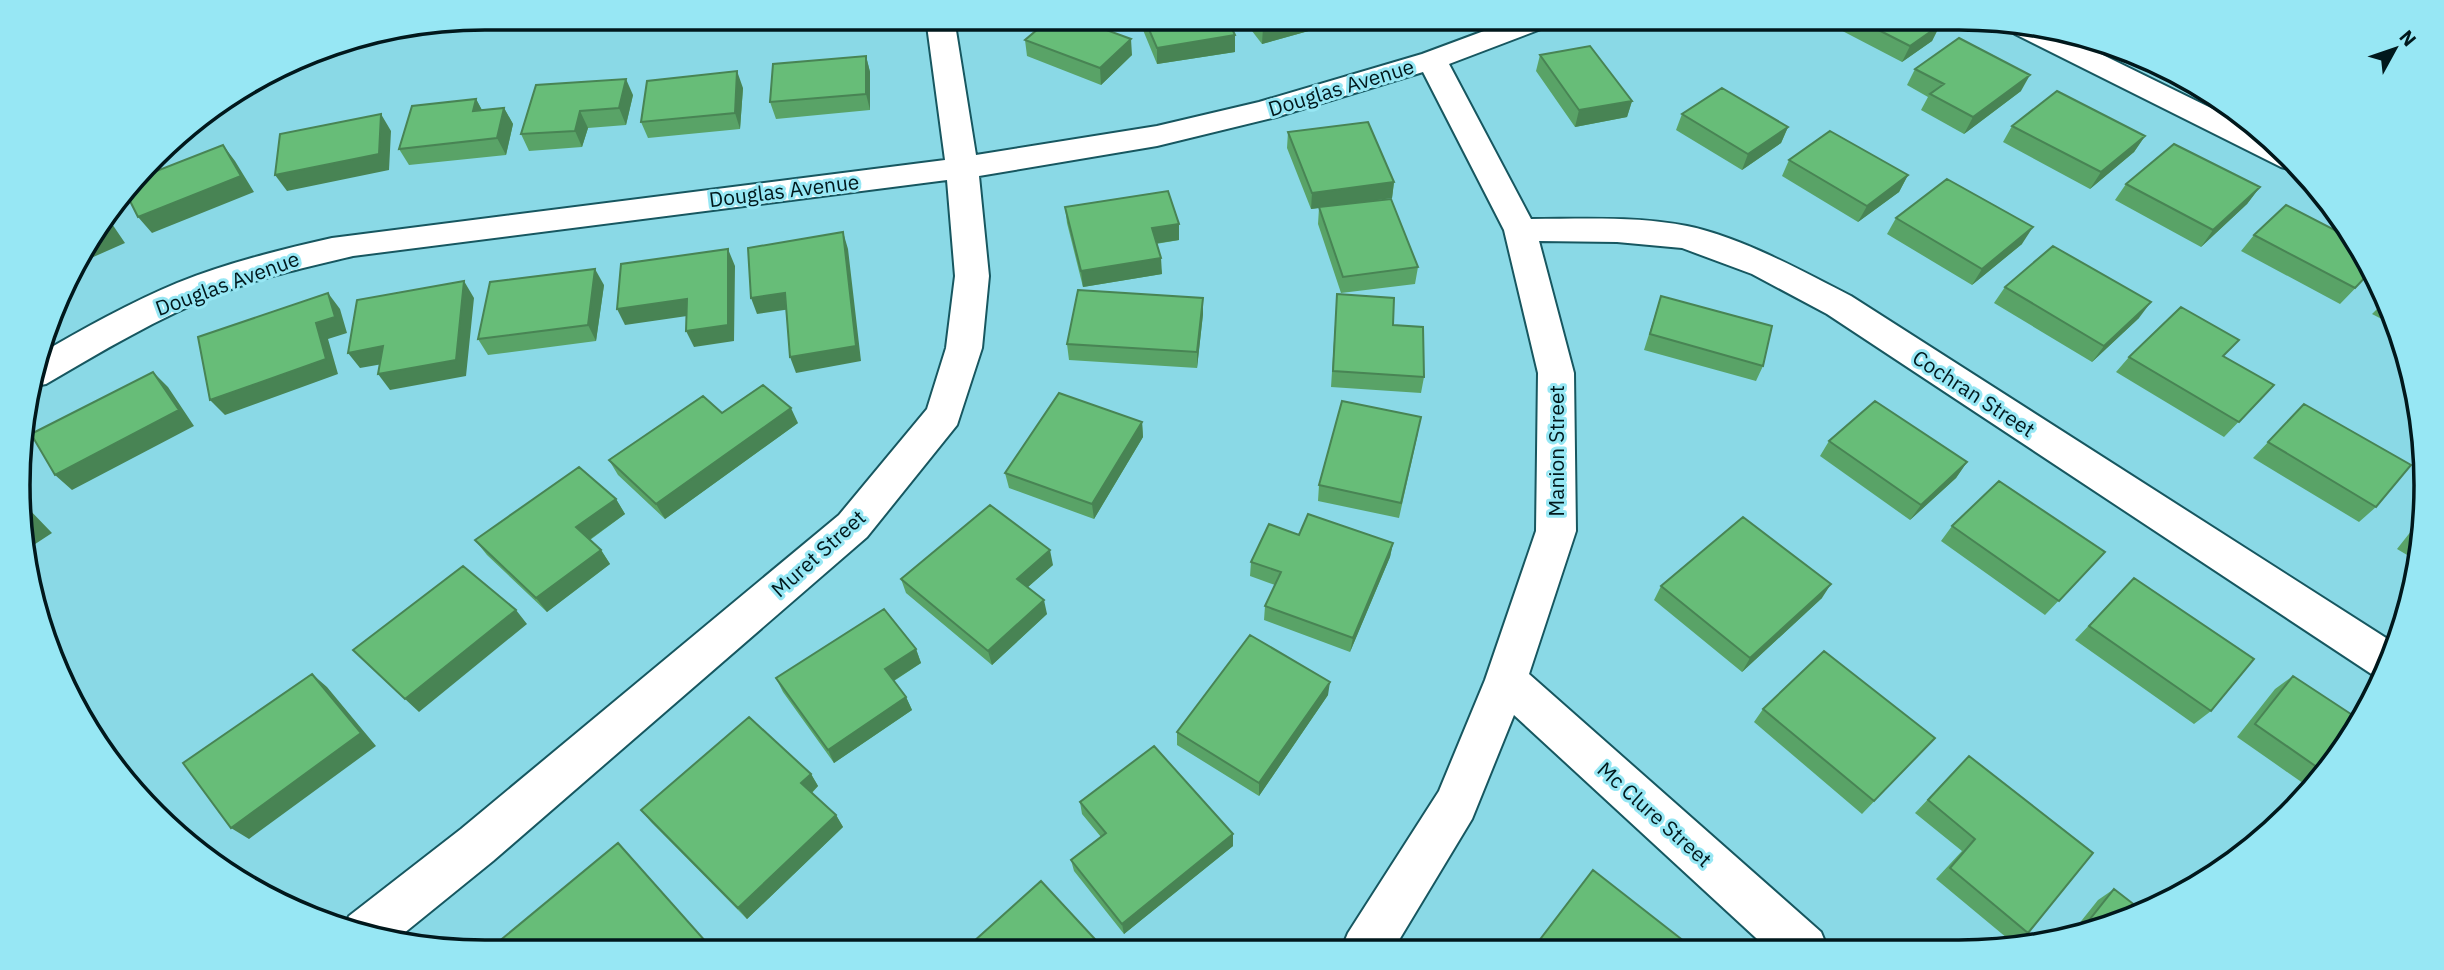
<svg xmlns="http://www.w3.org/2000/svg" width="2444" height="970" font-family="'IBM Plex Sans',sans-serif">
	<style>
		.lines { fill: none; stroke-linecap: round; stroke-linejoin: round }
		.minor-casing { stroke: #175760; stroke-width: 4 }
		.minor { fill: #fff; fill-rule: evenodd }
		.wall { fill: #59a367 }
		.shaded-wall { fill: #488454 }
		.building { fill: #67bd78; stroke: #488454; stroke-width: 2 }
		.labels { text-anchor: middle; dominant-baseline: central; stroke-width: 6; stroke-linejoin: round; paint-order: stroke }
		.street-label { font-size: 21px; fill: #01181c; stroke: #97e7f4 }
		.rim { fill: none; stroke: #01181c; stroke-width: 3.5 }
	</style>
	<rect width="100%" height="100%" fill="#8ad9e6"/>
	<g class="lines">
		<defs>
			<path id="minor" d="M926,18H954L976,155L1157,126L1259,102L1422,54L1519,18H1558L1554,24L1449,64L1531,219C1582,219 1637,216 1687,226C1741,237 1802,271 1851,296L2397,645L2381,678L2373,675L1827,314L1752,274L1682,248L1617,242L1539,241L1574,373L1576,531L1529,674L1821,932L1828,949H1768L1514,715L1472,819L1393,950H1341L1348,933L1439,791L1485,680L1536,531L1538,373L1504,230L1423,72L1276,117L1157,146L979,176L989,276L982,348L957,425L867,537L493,861L398,938L343,929L349,916L461,829L839,515L927,409L946,348L955,276L947,180L353,256C307,267 261,277 218,294C158,318 102,351 46,384L30,387L38,355C83,329 129,303 177,283C227,263 279,250 332,238L945,160Z
				M2012,26L2060,34L2270,137L2300,168L2292,170L2281,167L2015,34Z"/>
		</defs>
		<use href="#minor" class="minor-casing"/>
		<use href="#minor" class="minor"/>
	</g>
	<path class="wall" d="M1142,18H1227L1235,35V52L1157,64L1143,30Z
		M1242,18H1330V25L1262,44Z
		M1831,18H1925L1940,25L1932,41L1902,62L1829,24Z
		M1107,19L1108,31L1132,55L1101,85L1027,56L1025,40Z
		M1540,55L1632,101L1627,117L1575,127L1536,71Z
		M866,56L870,72V110L776,119L770,102Z
		M1915,69L2021,91L1964,134L1921,110L1928,97L1907,85Z
		M536,85L633,95L626,125L588,128L582,147L529,151L521,134Z
		M743,88L740,129L648,138L641,122Z
		M476,99L482,110L504,108L513,124L506,155L409,165L399,149Z
		M1682,114L1788,127L1781,143L1742,170L1676,130Z
		M2012,126L2145,136L2134,152L2090,189L2003,142Z
		M1288,132L1394,182L1392,198L1365,202L1418,267L1415,284L1341,293L1318,224L1319,208L1311,209L1287,148Z
		M1789,160L1908,175L1899,192L1858,222L1782,176Z
		M2126,184L2260,187L2247,204L2201,247L2115,200Z
		M1065,207L1179,240L1156,244L1162,274L1083,287L1067,223Z
		M1896,218L2022,244L1972,285L1887,234Z
		M2254,235L2373,270L2340,304L2241,251Z
		M604,285L596,341L488,355L478,339Z
		M2005,287L2139,318L2092,362L1994,303Z
		M1337,294L1393,325L1424,377L1421,393L1331,387Z
		M1661,296L1763,366L1756,381L1644,350Z
		M2386,300L2397,327L2372,314Z
		M1203,314L1197,368L1069,360L1067,344Z
		M2129,357H2224L2274,385L2224,437L2116,372Z
		M2304,404L2376,507L2359,522L2253,458Z
		M722,413L798,423L665,519L618,475L609,460Z
		M1142,422L1143,437L1094,519L1009,488L1005,473Z
		M1418,433L1399,518L1318,501L1319,485Z
		M1829,441L1967,462L1956,478L1910,520L1820,456Z
		M616,499L625,514L590,540L601,550L610,564L547,612L487,555L475,540Z
		M2423,516V546L2419,562L2397,549Z
		M1952,526L2105,552L2045,615L1941,541Z
		M1299,535L1393,543L1390,557L1350,652L1264,620L1265,606L1275,585L1250,576L1251,562Z
		M1053,565L1028,587L1047,614L992,665L906,593L901,579Z
		M2134,578L2211,711L2194,724L2075,640Z
		M1661,586L1822,598L1742,672L1654,600Z
		M916,649L921,663L894,681L906,697L912,710L834,763L783,692L776,678Z
		M2293,676L2348,744L2310,788L2237,737L2275,689Z
		M1328,695L1259,796L1177,745V732Z
		M1763,709L1935,738L1862,814L1754,722Z
		M1969,756L2028,933L2013,943L1936,879L1962,851L1915,813Z
		M811,774L818,786L812,793L836,815L843,827L747,919L651,822L641,810Z
		M1080,802L1233,834V846L1124,934L1074,871L1071,860L1101,837L1082,814Z
		M2114,889L2138,917L2070,935L2098,900Z"/>
	<path class="shaded-wall" d="M1298,18H1330V25L1262,44L1263,27Z
		M1107,19L1108,35L1098,27Z
		M1940,25L1932,41L1902,62L1910,46Z
		M1235,35V52L1157,64V48Z
		M1131,39L1132,55L1101,85L1100,68Z
		M866,56L870,72V110L866,94Z
		M737,71L743,88L740,129L735,113Z
		M2030,75L2021,91L1964,134L1973,117Z
		M626,79L633,95L626,125L619,108Z
		M476,99L485,116L473,111Z
		M1632,101L1627,117L1575,127L1579,110Z
		M504,108L513,124L506,155L497,138Z
		M580,111L588,128L582,147L575,131Z
		M381,114L391,131L389,170L287,191L275,175Z
		M1788,127L1781,143L1742,170L1748,154Z
		M2145,136L2134,152L2090,189L2101,172Z
		M223,145L235,161L254,192L152,233L138,217Z
		M1908,175L1899,192L1858,222L1867,206Z
		M1394,182L1392,198L1311,209L1312,193Z
		M2260,187L2247,204L2201,247L2213,230Z
		M108,218L125,243L73,266L80,252Z
		M1179,224V240L1152,244V228Z
		M2033,227L2022,244L1972,285L1982,269Z
		M843,232L848,249L861,361L796,373L790,357Z
		M728,249L735,266L734,341L694,347L686,331Z
		M1161,258L1162,274L1083,287L1081,271Z
		M595,269L604,285L596,341L588,325Z
		M464,281L474,298L466,376L390,390L378,374Z
		M328,293L340,309L347,333L328,339L338,374L225,415L210,400L316,323Z
		M785,293L791,309L757,314L751,298Z
		M1203,298V314L1197,368V352Z
		M687,299L694,315L625,325L617,309Z
		M2151,302L2139,318L2092,362L2104,346Z
		M383,346L394,362L360,368L348,353Z
		M153,372L168,387L194,426L72,490L55,475Z
		M791,408L798,423L665,519L656,504Z
		M1142,422L1143,437L1094,519L1092,504Z
		M1967,462L1956,478L1910,520L1921,505Z
		M616,499L625,514L586,542L576,527Z
		M24,504L52,533L26,550L25,524Z
		M1393,543L1390,557L1350,652L1353,638Z
		M601,550L610,564L547,612L536,598Z
		M1050,550L1053,565L1020,594L1017,579Z
		M1831,584L1822,598L1742,672L1750,658Z
		M1044,600L1047,614L992,665L988,651Z
		M516,610L527,624L419,712L405,699Z
		M916,649L921,663L890,683L885,669Z
		M312,674L327,687L376,746L249,839L231,828Z
		M1330,682L1328,695L1259,796V783Z
		M906,697L912,710L834,763L828,750Z
		M811,774L818,786L808,796L801,783Z
		M836,815L843,827L747,919L738,908Z
		M1233,834V846L1124,934L1122,924Z"/>
	<path class="building" d="M1051,18H1102L1107,19L1098,27L1131,39L1100,68L1025,40Z
		M1144,18H1227L1235,35L1157,48Z
		M1255,18H1298L1263,27Z
		M1855,18H1925L1940,25L1910,46Z
		M1959,38L2030,75L1973,117L1930,94L1944,84L1915,69Z
		M1590,46L1632,101L1579,110L1540,55Z
		M866,56V94L770,102L773,64Z
		M737,71L735,113L641,122L647,81Z
		M626,79L619,108L580,111L575,131L521,134L536,85Z
		M1722,88L1788,127L1748,154L1682,114Z
		M2057,91L2145,136L2101,172L2012,126Z
		M476,99L473,111L504,108L497,138L399,149L412,106Z
		M381,114L379,154L275,175L280,134Z
		M1368,122L1394,182L1312,193L1288,132Z
		M1830,131L1908,175L1867,206L1789,160Z
		M2174,144L2260,187L2213,230L2126,184Z
		M223,145L241,176L138,217L127,195L141,177Z
		M1947,179L2033,227L1982,269L1896,218Z
		M1168,191L1179,224L1152,228L1161,258L1081,271L1065,207Z
		M1391,199L1418,267L1343,277L1319,207Z
		M2286,205L2354,240L2373,269L2355,288L2254,235Z
		M106,220L111,226L95,234Z
		M843,232L856,346L790,357L785,293L751,298L748,248Z
		M2053,246L2151,302L2104,346L2005,287Z
		M728,249V325L686,331L687,299L617,309L621,264Z
		M595,269L588,325L478,339L490,282Z
		M464,281L456,360L378,374L383,346L348,353L357,300Z
		M1078,290L1203,298L1197,352L1067,344Z
		M328,293L335,317L316,323L326,359L210,400L198,337Z
		M1337,294L1394,298L1393,325L1423,327L1424,377L1333,371Z
		M1661,296L1772,326L1763,366L1650,334Z
		M2181,307L2239,340L2223,356L2274,385L2239,422L2129,357Z
		M153,372L179,410L55,475L31,434Z
		M763,385L791,408L656,504L609,460L703,396L722,413Z
		M1059,393L1142,422L1092,504L1005,473Z
		M1342,401L1421,417L1401,503L1319,485Z
		M1875,401L1967,462L1921,505L1829,441Z
		M2304,404L2411,465L2376,507L2268,442Z
		M579,467L616,499L576,527L601,550L536,598L475,540Z
		M1999,481L2105,552L2059,601L1952,526Z
		M990,505L1050,550L1017,579L1044,600L988,651L901,579Z
		M24,509L33,519L25,524Z
		M1308,514L1393,543L1353,638L1265,606L1281,572L1251,562L1269,524L1299,535Z
		M1743,517L1831,584L1750,658L1661,586Z
		M2423,525V538L2416,534Z
		M463,566L516,610L405,699L353,650Z
		M2134,578L2254,659L2211,711L2089,626Z
		M884,609L916,649L885,669L906,697L828,750L776,678Z
		M1250,635L1330,682L1259,783L1177,732Z
		M1824,651L1935,738L1874,801L1763,709Z
		M312,674L361,733L231,828L183,763Z
		M2293,676L2360,720L2348,744L2324,772L2255,724Z
		M749,717L811,774L801,783L836,815L738,908L641,810Z
		M1154,746L1233,834L1122,924L1071,860L1106,833L1080,802Z
		M1969,756L2093,853L2028,933L1950,868L1975,839L1928,800Z
		M618,843L715,952H486Z
		M1593,870L1694,949L1532,950Z
		M1041,881L1106,951H963Z
		M2114,889L2145,913L2138,917L2079,933Z"/>
	<g class="labels">
		<g class="street-label">
			<text transform="translate(1341 87) rotate(-17)">Douglas Avenue</text>
			<text transform="translate(784 190) rotate(-7)">Douglas Avenue</text>
			<text transform="translate(227 283) rotate(-20)">Douglas Avenue</text>
			<text transform="translate(1974 393) rotate(33)">Cochran Street</text>
			<text transform="translate(1556 451) rotate(-90)">Manion Street</text>
			<text transform="translate(818 553) rotate(-42)">Muret Street</text>
			<text transform="translate(1655 814) rotate(42)">Mc Clure Street</text>
		</g>
	</g>
	<path d="M0 0H2444V970H0ZM485 30H1959A455 455 0 0 1 2414 485V485A455 455 0 0 1 1959 940H485A455 455 0 0 1 30 485V485A455 455 0 0 1 485 30Z" fill="#97e7f4" fill-rule="evenodd"/>
	<path class="rim" d="M485 30H1959A455 455 0 0 1 2414 485V485A455 455 0 0 1 1959 940H485A455 455 0 0 1 30 485V485A455 455 0 0 1 485 30Z"/>
	<g transform="translate(2395 49) rotate(50)" stroke="#97e7f4" stroke-width="5" paint-order="stroke">
	<path d="M0-5L12 26L0 18L-12 26Z" fill="#01181c"/>
	<text y="-10" font-size="19" font-weight="bold" text-anchor="middle" fill="#01181c">N</text>
	</g>
</svg>
